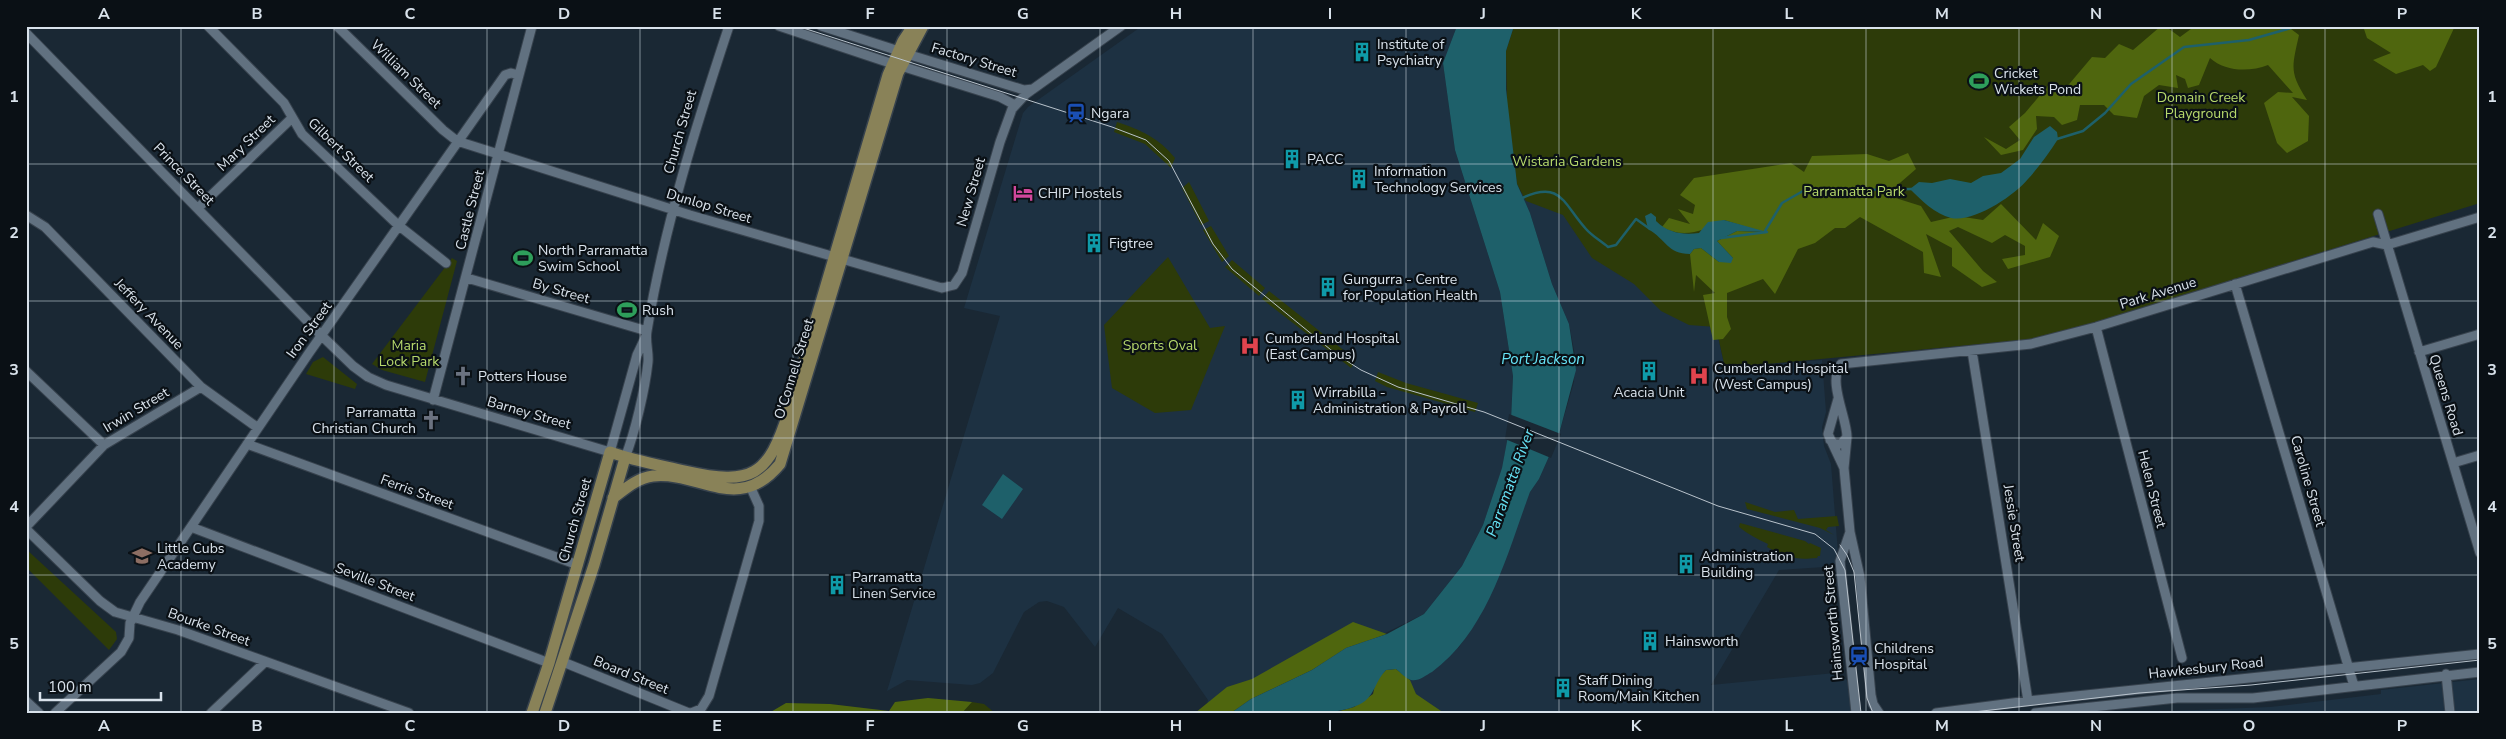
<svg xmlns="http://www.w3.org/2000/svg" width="2506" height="739" font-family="'Nunito Sans',sans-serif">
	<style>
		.built { fill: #1d3142 }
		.green { fill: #2d3b09 }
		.forest { fill: #4f660e }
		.water { fill: #1e606a }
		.pier { fill: #1a2834 }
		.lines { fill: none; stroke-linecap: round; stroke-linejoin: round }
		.stream { stroke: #1e606a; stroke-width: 2.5 }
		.minor-casing { stroke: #37424d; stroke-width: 11 }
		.major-casing { stroke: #37424d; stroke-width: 14 }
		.minor { stroke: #617180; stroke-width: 9 }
		.major { stroke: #898258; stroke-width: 11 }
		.tram { stroke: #b9c3cc; stroke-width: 1 }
		.grid { fill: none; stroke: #d9e2eb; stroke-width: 1; stroke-opacity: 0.55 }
		.labels { text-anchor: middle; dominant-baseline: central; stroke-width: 4.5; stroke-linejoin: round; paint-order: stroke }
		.poi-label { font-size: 14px; fill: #d9e2eb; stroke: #0a1015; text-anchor: start }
		.street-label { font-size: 14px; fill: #d9e2eb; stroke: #0a1015 }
		.park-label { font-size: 14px; fill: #b7d96c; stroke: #0a1015 }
		.water-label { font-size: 15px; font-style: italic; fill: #67e3f6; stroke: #0a1015 }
		.neatline { fill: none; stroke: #d9e2eb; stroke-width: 2 }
		.grid-label { font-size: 16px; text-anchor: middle; font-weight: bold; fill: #d9e2eb }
	</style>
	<rect width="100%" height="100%" fill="#1a2834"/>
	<path class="built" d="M1142,26H1457L1443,63L1455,150L1500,292L1513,376L1511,420L1502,469L1483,525L1462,566L1424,614L1251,699L1231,713H1205L1208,700L1162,634L1118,608L1095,647L1064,607L1047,601L1039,602L1024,612L993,673L980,683L972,685L907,680L887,691L1000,316L964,308L1023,113L1028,107Z
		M1521,193L1690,212L1725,368L1822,360L1826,412L1822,427L1824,446L1831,464L1839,566L1779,570L1711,685L1835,673L1841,675L1851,684L1854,713H1407L1410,680H1416L1449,656L1459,647L1480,616L1530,492L1539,479L1559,434L1574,382L1575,355L1569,324L1552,284L1530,213Z
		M2480,679V713H2119L2270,707L2381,694V690Z"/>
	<path class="green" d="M1514,26H2480V203L2045,338L1725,368L1716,327L1689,325L1661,311L1634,284L1592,258L1563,215L1526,201L1517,184L1507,106L1506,51Z
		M1117,122C1141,130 1159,138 1175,158L1171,168L1145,144L1114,132Z
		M1189,182L1209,221L1201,225L1182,188Z
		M1211,226L1229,256L1222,262L1203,230Z
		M1168,257L1210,328L1225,326L1191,410L1155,413L1112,388L1104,325Z
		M452,258L457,261L425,382L382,370L372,364Z
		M1232,260L1265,288L1259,296L1225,267Z
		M1269,291L1356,360L1351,368L1262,299Z
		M323,357L357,384L355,389L306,374L313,362Z
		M1378,372L1406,383L1478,403L1475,412L1387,387L1375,381Z
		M1745,502L1775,512L1794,510L1798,519L1837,516L1839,526L1828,527L1826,530L1834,535L1820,528L1747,509Z
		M1740,523L1805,541L1809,544L1810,543L1821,548L1820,556H1818L1817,558C1794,560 1788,558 1767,547L1768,544C1757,539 1748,534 1739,527Z
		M26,549L116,632L117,639L109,650L26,567Z
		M972,702L984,704L995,713H962Z"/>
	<path class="forest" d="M2161,26H2165L2180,37L2195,26H2287L2299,35C2292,67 2289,72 2307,100L2292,97L2309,116L2308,141L2287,153L2277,143L2264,103L2278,92L2293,93L2268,65C2250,72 2225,72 2210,58L2199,85L2188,88L2185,79L2176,75L2178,88L2159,85L2144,96L2137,118L2114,115L2104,105H2080L2077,120L2062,125L2054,117L2036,116L2037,129L2023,150L2001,155L1984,137L2006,149L2020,140L2009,127L2025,113L2051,82L2065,89L2092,57L2105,58L2119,44L2133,50Z
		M2363,26H2455L2436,67L2430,71L2423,65L2396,74L2373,60L2391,53L2367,38Z
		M1908,153L1916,169L1886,195L1921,206L1931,222L1957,216L1983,220L2001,204L2036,240L2043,223L2059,236L2050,257L2008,269L2002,259L2025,255V246L2005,235L1992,243L1958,227L1949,231L1983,271L1997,282L1982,287L1952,266V248L1926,234L1941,277L1924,273L1923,252L1860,217L1845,228H1835L1815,243L1798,249L1775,294L1763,279L1727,293V317L1731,329L1723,339L1713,340L1703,295L1715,293L1696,275L1694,292L1690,254L1694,249L1701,248L1719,262L1733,258L1717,241L1737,231L1763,232L1724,220C1703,231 1684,239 1662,227L1669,218L1690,224L1678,209L1693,214L1695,205L1680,195L1694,178L1791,163L1804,172L1812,156L1867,154L1889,161Z
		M1353,622L1387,634L1346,648L1312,670L1251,699L1231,713H1195L1227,687L1252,679Z
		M1396,669L1410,680L1416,694L1444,713H1332L1354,707L1373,694L1376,680L1386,670Z
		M928,698L972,702L962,713H769L786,703L830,704L889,711L895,702Z"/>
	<path class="water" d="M1457,26H1514L1506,51V89L1517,184L1530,213L1552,284L1569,324L1576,370L1559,434L1539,479L1530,492C1507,554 1488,631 1432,672C1426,675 1418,682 1411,680C1406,679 1400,672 1396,669L1386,670C1376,680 1375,693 1365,701C1340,720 1263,713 1231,713L1251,699L1312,670L1346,648L1387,634L1424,614L1462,566L1483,525L1502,468L1511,420L1513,376L1500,292L1455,150L1443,63Z
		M2050,126L2057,132L2058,139C2049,153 2039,167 2028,179C2014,196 1973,223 1951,218C1935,214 1921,200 1910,189L1919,182L1932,183L1950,179L1971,183L1983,176L2001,173L2020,159L2034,137Z
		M1651,213L1656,217V221C1668,233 1683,235 1699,233L1708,222L1724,220L1767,232L1737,231L1717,241L1733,258L1731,263L1719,262L1701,248L1694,249L1690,254C1667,254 1666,239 1648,229L1645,216Z
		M1003,474L1023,489L1002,519L982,505Z"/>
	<path class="pier" d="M1509,414L1561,434L1551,458L1505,439Z"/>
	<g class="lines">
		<path class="stream" d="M2057,139L2083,131L2105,113L2131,84L2184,47L2249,40L2298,26
			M1522,198C1562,180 1563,204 1586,229C1592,236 1601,241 1608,247L1616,245L1636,219L1650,229
			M1721,238L1767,232L1765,231L1782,203L1803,191L1912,189"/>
		<defs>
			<path id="minor" d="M208,26L284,103L302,134L398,225L446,263
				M337,26L443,130L457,141L690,215L942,288L954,285L962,273L1000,142L1012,109L1026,94L1121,26
				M779,26L893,64
				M821,26L899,51
				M26,33L322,336L353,366L368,377L386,385L610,452L637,355L646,336
				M907,54L1024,90L1033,89
				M901,66L1000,97L1015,105
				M198,208L292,118
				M2378,214L2480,553
				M26,215L45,227L201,387L258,428
				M467,278L647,331
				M2235,284L2354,686
				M2096,327L2182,658
				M1972,351L2028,701
				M2419,352L2480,334
				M26,371L104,445
				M1838,399L1828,434L1844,468
				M433,400L532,26
				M1847,437L1844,468L1850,532L1860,577L1871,695L1873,704L1879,713
				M1830,440L1835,444H1841L1847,437C1847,418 1827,380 1841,364L2031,344L2096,327L2373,242L2387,245L2480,217
				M247,444L578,565
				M625,458C635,432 645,390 648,362C649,352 645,341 647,331C664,227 696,126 729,26
				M2453,463L2480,455
				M26,527L104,445L201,387
				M191,527L549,663
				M26,529L100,601L115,612L178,630L409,713
				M1850,532L1840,561L1856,713
				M563,662L689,713
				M2446,674L2450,713
				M26,701L39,713
				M55,713L121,652L129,638L130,623L140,602L309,353L505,75L511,73L519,75
				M211,713L265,662
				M691,713L701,709L709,696L759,521V506L750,486
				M1936,713L2028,701L2480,654
				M2035,713L2177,698H2253L2480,672"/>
			<path id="major" d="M613,498C625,489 637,478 653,476C700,471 738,515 780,464L898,73L923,26
				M532,713L549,663L610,452C635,461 659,465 685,471C752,486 768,477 789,411L888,75L903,41L913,26
				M545,713L594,565L625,458"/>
		</defs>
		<use href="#minor" class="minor-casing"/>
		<use href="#major" class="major-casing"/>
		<use href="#minor" class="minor"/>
		<use href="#major" class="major"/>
		<path class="tram" d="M797,26L1112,127L1146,140L1169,161L1213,244L1232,269L1336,354L1361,370L1398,387L1484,412L1718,506L1815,534L1834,549L1845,570L1861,713
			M1840,545L1847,555L1854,572L1867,698L1873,713
			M1965,713L2139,693L2251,685L2480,660"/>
	</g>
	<path class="grid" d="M181,26V713M334,26V713M487,26V713M640,26V713M793,26V713M947,26V713M1100,26V713M1253,26V713M1406,26V713M1559,26V713M1713,26V713M1866,26V713M2019,26V713M2172,26V713M2325,26V713M26,164H2480M26,301H2480M26,438H2480M26,575H2480"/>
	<defs>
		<symbol id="building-bare" viewBox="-9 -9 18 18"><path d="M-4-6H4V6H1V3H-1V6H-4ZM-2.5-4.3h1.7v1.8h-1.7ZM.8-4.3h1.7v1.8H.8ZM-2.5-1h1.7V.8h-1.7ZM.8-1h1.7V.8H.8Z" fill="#0f9aa8" stroke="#0a1015" stroke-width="2.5" paint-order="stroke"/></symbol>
		<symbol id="stadium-bare" viewBox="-9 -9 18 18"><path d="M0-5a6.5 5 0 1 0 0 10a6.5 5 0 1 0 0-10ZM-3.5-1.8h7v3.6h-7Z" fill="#2e9e5b" stroke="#0a1015" stroke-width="2.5" paint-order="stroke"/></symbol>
		<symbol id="station-bare" viewBox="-9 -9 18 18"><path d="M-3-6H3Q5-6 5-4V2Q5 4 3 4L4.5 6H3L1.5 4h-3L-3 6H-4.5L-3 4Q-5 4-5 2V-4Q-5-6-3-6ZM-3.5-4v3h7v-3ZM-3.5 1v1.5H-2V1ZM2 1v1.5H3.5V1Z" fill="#1a4fb4" stroke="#0a1015" stroke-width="2.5" paint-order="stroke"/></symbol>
		<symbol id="hotel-bare" viewBox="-9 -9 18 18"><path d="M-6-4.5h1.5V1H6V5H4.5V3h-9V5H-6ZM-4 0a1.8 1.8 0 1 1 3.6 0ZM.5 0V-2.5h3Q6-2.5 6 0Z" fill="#d1479c" stroke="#0a1015" stroke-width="2.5" paint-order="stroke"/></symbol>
		<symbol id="hospital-bare" viewBox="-9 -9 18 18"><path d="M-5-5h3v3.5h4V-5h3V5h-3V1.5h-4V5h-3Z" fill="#e0444e" stroke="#0a1015" stroke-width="2.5" paint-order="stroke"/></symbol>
		<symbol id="church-bare" viewBox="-9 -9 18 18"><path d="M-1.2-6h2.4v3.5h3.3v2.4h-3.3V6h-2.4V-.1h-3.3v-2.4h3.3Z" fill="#6b7280" stroke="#0a1015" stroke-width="2.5" paint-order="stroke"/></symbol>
		<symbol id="school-bare" viewBox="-9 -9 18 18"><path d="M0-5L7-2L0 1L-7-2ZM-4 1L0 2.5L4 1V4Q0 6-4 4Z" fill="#8d6e63" stroke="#0a1015" stroke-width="2.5" paint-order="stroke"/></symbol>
	</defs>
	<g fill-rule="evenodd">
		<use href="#building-bare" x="1348" y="38" width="28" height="28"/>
		<use href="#stadium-bare" x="1965" y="67" width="28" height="28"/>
		<use href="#station-bare" x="1062" y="99" width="28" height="28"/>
		<use href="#building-bare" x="1278" y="145" width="28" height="28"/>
		<use href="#building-bare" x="1345" y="165" width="28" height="28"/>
		<use href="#hotel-bare" x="1009" y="179" width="28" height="28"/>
		<use href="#building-bare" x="1080" y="229" width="28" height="28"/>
		<use href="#stadium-bare" x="509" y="244" width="28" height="28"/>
		<use href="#building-bare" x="1314" y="273" width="28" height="28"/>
		<use href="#stadium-bare" x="613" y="296" width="28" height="28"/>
		<use href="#hospital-bare" x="1236" y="332" width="28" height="28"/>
		<use href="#building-bare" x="1635" y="357" width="28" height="28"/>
		<use href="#church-bare" x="449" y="362" width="28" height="28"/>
		<use href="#hospital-bare" x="1685" y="362" width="28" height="28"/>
		<use href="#building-bare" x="1284" y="386" width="28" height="28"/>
		<use href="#church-bare" x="417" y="406" width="28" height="28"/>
		<use href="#school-bare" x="128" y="542" width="28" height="28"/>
		<use href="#building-bare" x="1672" y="550" width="28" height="28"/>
		<use href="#building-bare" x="823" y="571" width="28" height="28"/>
		<use href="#building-bare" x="1636" y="627" width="28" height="28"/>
		<use href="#station-bare" x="1845" y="642" width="28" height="28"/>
		<use href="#building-bare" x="1549" y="674" width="28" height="28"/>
	</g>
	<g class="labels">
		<g class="poi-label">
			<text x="1377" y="44">Institute of<tspan x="1377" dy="16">Psychiatry</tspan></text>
			<text x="1994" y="73">Cricket<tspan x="1994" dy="16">Wickets Pond</tspan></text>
			<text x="1091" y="113">Ngara</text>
			<text x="1307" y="159">PACC</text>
			<text x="1374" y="171">Information<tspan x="1374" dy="16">Technology Services</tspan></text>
			<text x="1038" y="193">CHIP Hostels</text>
			<text x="1109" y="243">Figtree</text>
			<text x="538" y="250">North Parramatta<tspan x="538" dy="16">Swim School</tspan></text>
			<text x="1343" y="279">Gungurra - Centre<tspan x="1343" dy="16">for Population Health</tspan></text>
			<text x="642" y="310">Rush</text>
			<text x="1265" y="338">Cumberland Hospital<tspan x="1265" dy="16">(East Campus)</tspan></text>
			<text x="1714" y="368">Cumberland Hospital<tspan x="1714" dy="16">(West Campus)</tspan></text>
			<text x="478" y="376">Potters House</text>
			<text x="1313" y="392">Wirrabilla -<tspan x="1313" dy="16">Administration &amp; Payroll</tspan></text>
			<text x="1649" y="392" text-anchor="middle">Acacia Unit</text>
			<text x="416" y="412" text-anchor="end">Parramatta<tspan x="416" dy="16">Christian Church</tspan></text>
			<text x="157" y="548">Little Cubs<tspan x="157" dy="16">Academy</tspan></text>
			<text x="1701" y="556">Administration<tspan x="1701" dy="16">Building</tspan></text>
			<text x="852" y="577">Parramatta<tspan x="852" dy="16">Linen Service</tspan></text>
			<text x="1665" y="641">Hainsworth</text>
			<text x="1874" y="648">Childrens<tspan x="1874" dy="16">Hospital</tspan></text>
			<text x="1578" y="680">Staff Dining<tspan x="1578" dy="16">Room/Main Kitchen</tspan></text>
		</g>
		<g class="street-label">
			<text transform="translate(974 60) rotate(17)">Factory Street</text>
			<text transform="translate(406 74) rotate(44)">William Street</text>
			<text transform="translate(680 132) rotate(-74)">Church Street</text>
			<text transform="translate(246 143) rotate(-44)">Mary Street</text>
			<text transform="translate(341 150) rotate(44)">Gilbert Street</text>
			<text transform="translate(184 174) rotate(46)">Prince Street</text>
			<text transform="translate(971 192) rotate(-74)">New Street</text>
			<text transform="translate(709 206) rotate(17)">Dunlop Street</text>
			<text transform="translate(470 210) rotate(-76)">Castle Street</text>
			<text transform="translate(561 291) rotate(16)">By Street</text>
			<text transform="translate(2158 293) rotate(-17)">Park Avenue</text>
			<text transform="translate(149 314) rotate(46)">Jeffery Avenue</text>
			<text transform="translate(309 330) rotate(-54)">Iron Street</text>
			<text transform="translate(794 369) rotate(-73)">O'Connell Street</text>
			<text transform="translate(2446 395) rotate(73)">Queens Road</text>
			<text transform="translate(136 410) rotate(-31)">Irwin Street</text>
			<text transform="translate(529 413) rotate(16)">Barney Street</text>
			<text transform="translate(2308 481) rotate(74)">Caroline Street</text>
			<text transform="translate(2152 489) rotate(76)">Helen Street</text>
			<text transform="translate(417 492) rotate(20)">Ferris Street</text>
			<text transform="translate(575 520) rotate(-74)">Church Street</text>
			<text transform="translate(2014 523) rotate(81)">Jessie Street</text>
			<text transform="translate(375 582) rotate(21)">Seville Street</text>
			<text transform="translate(1833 623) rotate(-95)">Hainsworth Street</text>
			<text transform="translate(209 627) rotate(20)">Bourke Street</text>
			<text transform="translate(2206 668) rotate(-6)">Hawkesbury Road</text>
			<text transform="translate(631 675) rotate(22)">Board Street</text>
		</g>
		<g class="park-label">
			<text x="2201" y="97">Domain Creek<tspan x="2201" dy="16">Playground</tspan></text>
			<text x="1567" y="161">Wistaria Gardens</text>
			<text x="1854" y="191">Parramatta Park</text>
			<text x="409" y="345">Maria<tspan x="409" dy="16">Lock Park</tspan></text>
			<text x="1160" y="345">Sports Oval</text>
		</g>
		<g class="water-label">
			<text x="1543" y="359">Port Jackson</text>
			<text transform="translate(1510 483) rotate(-70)">Parramatta River</text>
		</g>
	</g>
	<rect width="2506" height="739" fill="none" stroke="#0a1015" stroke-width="55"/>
	<path d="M40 692v8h121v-8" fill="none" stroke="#d9e2eb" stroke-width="2.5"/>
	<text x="48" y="692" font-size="15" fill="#d9e2eb" stroke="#0a1015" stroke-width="4" paint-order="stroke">100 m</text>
	<rect x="28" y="28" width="2450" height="684" class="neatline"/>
	<g class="grid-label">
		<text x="104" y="19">A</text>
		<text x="257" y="19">B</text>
		<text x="410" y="19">C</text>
		<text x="564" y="19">D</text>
		<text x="717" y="19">E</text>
		<text x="870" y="19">F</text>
		<text x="1023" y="19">G</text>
		<text x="1176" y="19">H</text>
		<text x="1330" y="19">I</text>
		<text x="1483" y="19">J</text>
		<text x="1636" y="19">K</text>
		<text x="1789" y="19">L</text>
		<text x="1942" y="19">M</text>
		<text x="2096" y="19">N</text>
		<text x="2249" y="19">O</text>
		<text x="2402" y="19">P</text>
		<text x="14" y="102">1</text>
		<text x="2492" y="102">1</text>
		<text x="14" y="238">2</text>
		<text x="2492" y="238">2</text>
		<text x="14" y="375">3</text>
		<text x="2492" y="375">3</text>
		<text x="14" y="512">4</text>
		<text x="2492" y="512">4</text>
		<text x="14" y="649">5</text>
		<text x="2492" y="649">5</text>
		<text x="104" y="731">A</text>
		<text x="257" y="731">B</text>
		<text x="410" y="731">C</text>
		<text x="564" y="731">D</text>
		<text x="717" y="731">E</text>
		<text x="870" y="731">F</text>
		<text x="1023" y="731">G</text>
		<text x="1176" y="731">H</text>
		<text x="1330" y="731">I</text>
		<text x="1483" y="731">J</text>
		<text x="1636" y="731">K</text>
		<text x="1789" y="731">L</text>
		<text x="1942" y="731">M</text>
		<text x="2096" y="731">N</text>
		<text x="2249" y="731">O</text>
		<text x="2402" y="731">P</text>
	</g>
</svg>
